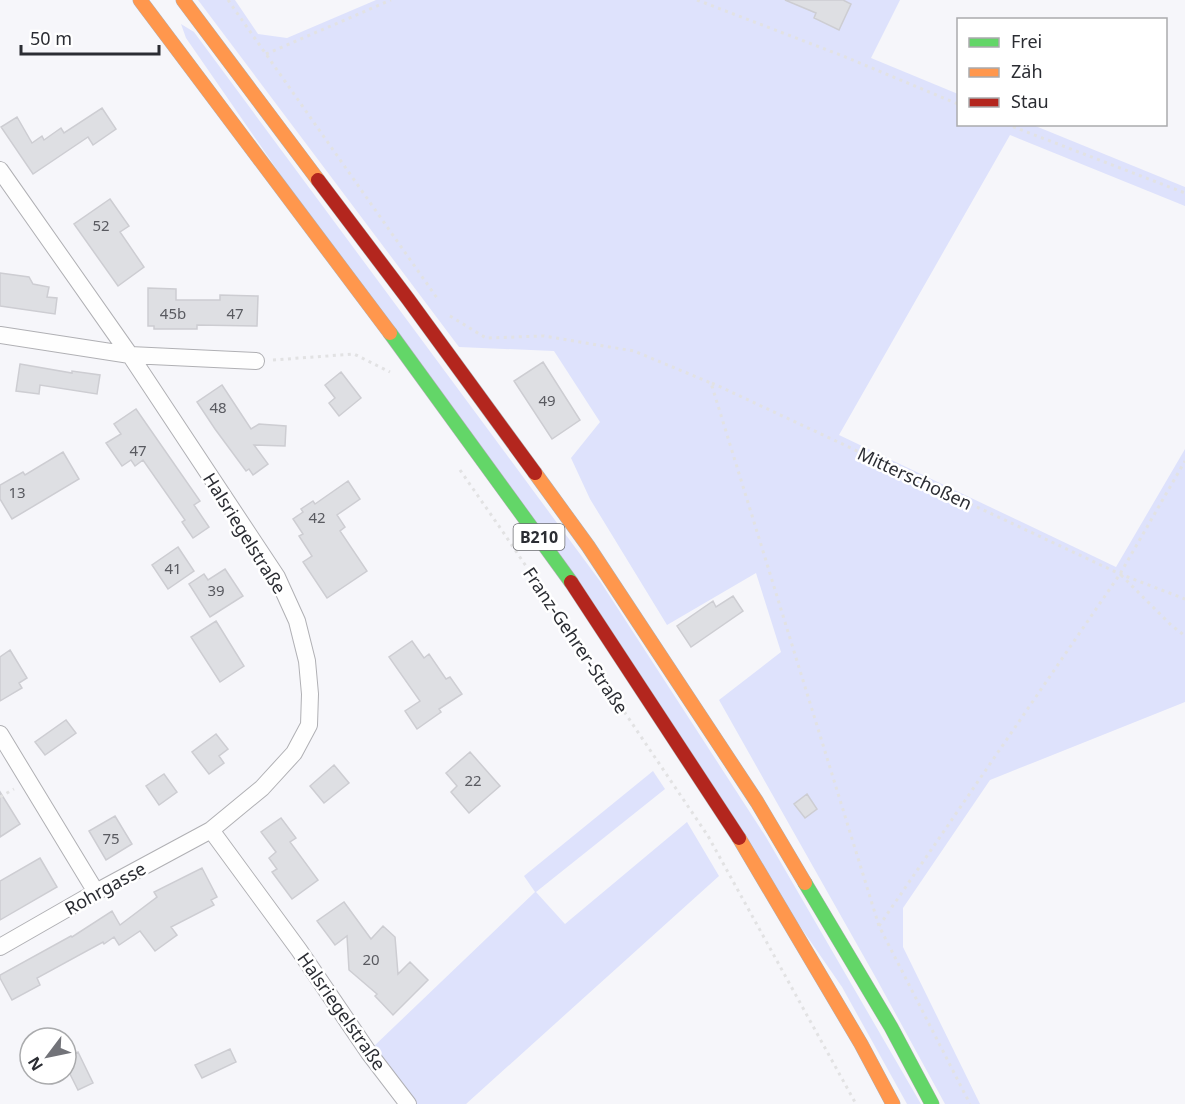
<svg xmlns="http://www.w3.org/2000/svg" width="1185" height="1104" font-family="'Noto Sans',sans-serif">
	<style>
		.green { fill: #dee2fc }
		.building { fill: #dedfe3; stroke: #cdcdd2; stroke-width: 1.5 }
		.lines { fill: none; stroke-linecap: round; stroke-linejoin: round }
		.street-casing { stroke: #b0b0b4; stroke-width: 18 }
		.fast-casing { stroke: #b0b0b4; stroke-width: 15 }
		.slow-casing { stroke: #b0b0b4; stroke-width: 15 }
		.jam-casing { stroke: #b0b0b4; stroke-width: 15 }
		.path { stroke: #e2e2e3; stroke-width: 3; stroke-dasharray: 3 4.5; stroke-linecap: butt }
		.street { stroke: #fefefe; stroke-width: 16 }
		.fast { stroke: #63d668; stroke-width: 14 }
		.slow { stroke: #ff974d; stroke-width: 14 }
		.jam { stroke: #b3261e; stroke-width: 14 }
		.labels { text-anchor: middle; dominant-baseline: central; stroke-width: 5; stroke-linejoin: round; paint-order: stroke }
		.number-label { font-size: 15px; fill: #595a60 }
		.shield { fill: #fff; stroke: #6b6c70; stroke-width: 1.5 }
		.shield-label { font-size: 16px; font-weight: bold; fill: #2b2d33 }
		.street-label { font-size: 18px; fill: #2b2d33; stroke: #fff }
	</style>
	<rect width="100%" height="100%" fill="#f6f6fa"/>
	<path class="green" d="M198,0H235L258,34L287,38L376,0H900L871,58L958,94V124L1033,125L1185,187V206L1010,135L839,435L1116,567L1185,449V702L990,780L903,908V947L980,1104H945L876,978L719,700L781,652L756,573L667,625L590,499L571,458L600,422L554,351L459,347Z
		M181,24L194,32L600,581L766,837L921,1104H907L842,987L186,38Z
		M653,771L665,789L536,892L565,924L687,822L719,876L466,1104H416L400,1086L372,1048L535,892L524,876Z"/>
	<path class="building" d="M785,0H843L851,4L839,30L814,18L816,13Z
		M102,108L116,129L93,145L88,137L33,174L1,127L17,117L32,143L42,136L44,140L61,128L64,133Z
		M110,199L129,226L120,232L144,267L118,286L74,224Z
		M0,273L29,277L33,284L49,287L47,297L57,298L55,314L0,306Z
		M148,288L176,289V300H220V295L258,296L257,326L197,325V329H154V326H148Z
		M543,362L580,420L552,439L514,381Z
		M20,364L72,373V371L100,375L97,394L40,385L39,394L16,391Z
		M341,372L361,398L339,416L329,403L335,398L325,385Z
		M222,385L251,429L259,424L286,426L285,446L254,445L268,464L253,475L249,469L246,471L215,429L197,402Z
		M136,409L200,501L194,505L209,527L193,538L182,522L185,520L143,460L135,466L131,460L122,466L106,443L121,434L114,424Z
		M63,452L79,479L12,519L0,499V485L23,472L25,475Z
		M348,481L360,499L337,515L345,527L340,531L367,571L327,598L303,562L312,556L299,536L303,534L293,519L303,512L301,509L313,501L315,504Z
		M178,547L194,571L168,589L152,565Z
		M225,569L243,596L210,617L189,584L204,574L208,580Z
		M733,596L743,611L691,647L677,626L713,601L716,607Z
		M216,621L244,666L220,682L191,637Z
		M412,641L424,658L429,654L446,679L450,677L462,694L439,709L441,712L417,729L405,711L420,701L389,657Z
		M10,650L27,678L19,683L22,688L0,701V657Z
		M66,720L76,733L45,755L35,742Z
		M216,734L228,749L219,756L224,763L209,774L192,752Z
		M470,752L500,786L469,813L451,792L457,786L446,773Z
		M334,765L349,783L324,803L310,786Z
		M164,774L177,792L159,805L146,786Z
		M0,792L20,824L0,837Z
		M807,794L817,809L805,818L794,804Z
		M115,816L132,844L106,860L89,831Z
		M281,818L296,838L290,842L318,880L292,899L272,872L277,869L269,858L276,852L261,832Z
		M40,858L57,887L0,920V881Z
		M202,868L217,897L211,900L214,905L171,927L177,935L155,951L140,931L119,945L114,937L104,944L103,942L37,978L40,985L12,1000L0,978V975L71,936L72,937L112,911L120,925L157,897L154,892Z
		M344,902L371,939L383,926L395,937L398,974L410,962L428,980L393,1015L375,996L377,994L349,970L347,936L335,945L317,921Z
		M230,1049L236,1062L202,1078L195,1065Z
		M78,1052L93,1083L78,1090L66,1066V1058Z"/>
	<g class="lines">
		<defs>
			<path id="street" d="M0,170L130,355L277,577L297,621L307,661L310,694L309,725L294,753L262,788L211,830L96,892L0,947
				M0,335L130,355L256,361
				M0,734L96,892
				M211,830L299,950L369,1053L408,1104"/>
			<path id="fast" d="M390,333L571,582
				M805,883L891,1027L932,1104"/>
			<path id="slow" d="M140,0L390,333
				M183,0L318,180
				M535,473L588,546L757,802L805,883
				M739,838L861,1044L893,1104"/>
			<path id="jam" d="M318,180L408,299L535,473
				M571,582L739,838"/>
		</defs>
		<use href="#street" class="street-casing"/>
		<use href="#fast" class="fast-casing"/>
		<use href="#slow" class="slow-casing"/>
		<use href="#jam" class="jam-casing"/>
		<path class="path" d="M228,0L437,298
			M697,0L843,56L958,104
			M266,54L391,0
			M1006,124L1185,193
			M450,316L486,338L544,336L634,351L711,383L879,926L970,1104
			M273,360L354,354L390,372
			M712,383L1120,574L1185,599
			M460,470L503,532L708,836L856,1104
			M1121,575L1171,625L1185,636
			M0,797L14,789
			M879,926L1120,574L1185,461"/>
		<use href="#street" class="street"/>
		<use href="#fast" class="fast"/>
		<use href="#slow" class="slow"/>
		<use href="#jam" class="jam"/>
	</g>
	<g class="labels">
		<g class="number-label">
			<text x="101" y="225">52</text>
			<text x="173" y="313">45b</text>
			<text x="235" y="313">47</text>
			<text x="547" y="400">49</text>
			<text x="218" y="407">48</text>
			<text x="138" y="450">47</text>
			<text x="17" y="492">13</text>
			<text x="317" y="517">42</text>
			<text x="173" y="568">41</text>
			<text x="216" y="590">39</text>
			<text x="473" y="780">22</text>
			<text x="111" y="838">75</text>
			<text x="371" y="959">20</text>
		</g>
		<rect class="shield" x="513.5" y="524" width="51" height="26" rx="4.5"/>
		<g class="shield-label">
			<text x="539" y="537">B210</text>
		</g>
		<g class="street-label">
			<text transform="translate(915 478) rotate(25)">Mitterschoßen</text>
			<text transform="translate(245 533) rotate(58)">Halsriegelstraße</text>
			<text transform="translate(576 640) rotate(56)">Franz-Gehrer-Straße</text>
			<text transform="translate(105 888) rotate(-29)">Rohrgasse</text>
			<text transform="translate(342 1011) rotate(55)">Halsriegelstraße</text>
		</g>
	</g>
	<rect x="957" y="18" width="210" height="108" fill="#ffffff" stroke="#aaabad" stroke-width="1.5"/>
	<rect x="969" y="38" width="30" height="9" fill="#63d668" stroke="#aaabad" stroke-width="1.5"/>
	<text x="1011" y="48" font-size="18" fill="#2b2d33">Frei</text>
	<rect x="969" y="68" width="30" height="9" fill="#ff974d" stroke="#aaabad" stroke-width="1.5"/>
	<text x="1011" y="78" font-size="18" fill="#2b2d33">Zäh</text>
	<rect x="969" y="98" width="30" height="9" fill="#b3261e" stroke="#aaabad" stroke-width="1.5"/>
	<text x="1011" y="108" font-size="18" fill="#2b2d33">Stau</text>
	<g transform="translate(48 1056) rotate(238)"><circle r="28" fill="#ffffff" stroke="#aaabad" stroke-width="1.5"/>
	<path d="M0-4.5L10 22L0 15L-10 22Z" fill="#727379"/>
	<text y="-9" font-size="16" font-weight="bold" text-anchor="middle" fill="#2b2d33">N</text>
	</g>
	<path d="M21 45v9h138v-9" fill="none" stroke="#2b2d33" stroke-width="3"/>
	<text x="30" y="45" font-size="18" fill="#2b2d33" stroke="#ffffff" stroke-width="4.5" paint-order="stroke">50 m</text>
</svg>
